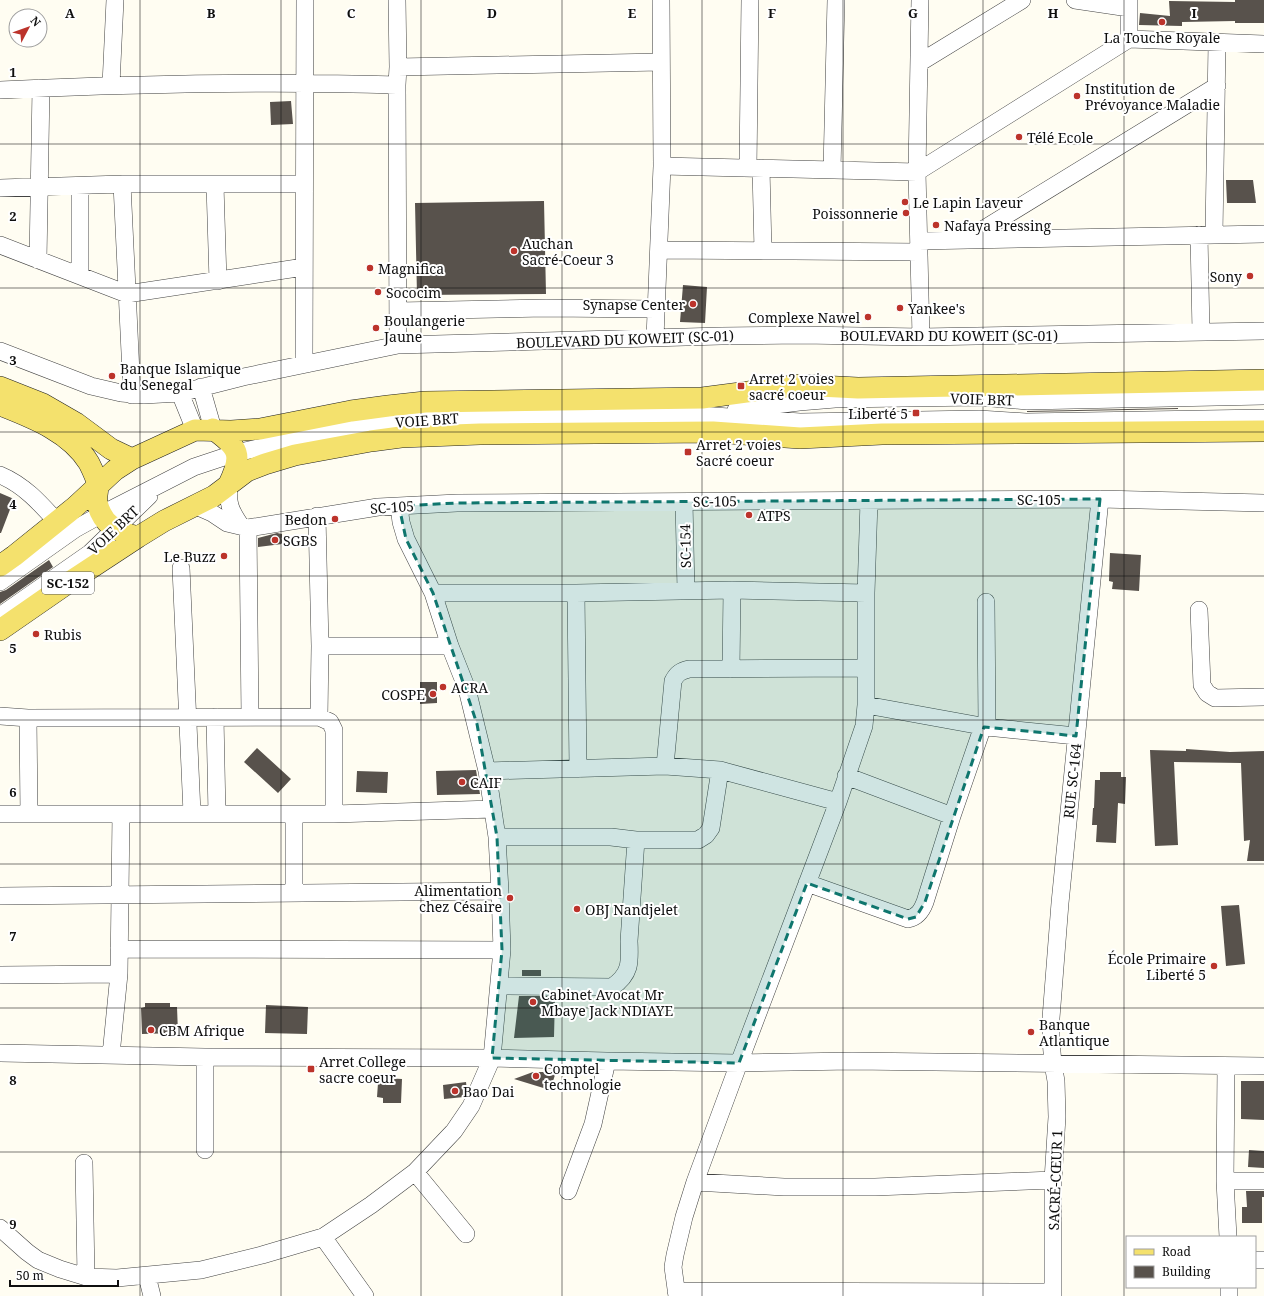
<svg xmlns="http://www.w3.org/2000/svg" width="1264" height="1296" font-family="'Noto Serif',serif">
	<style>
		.building { fill: #58524c }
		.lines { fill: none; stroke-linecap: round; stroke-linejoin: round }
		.minor-casing { stroke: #424242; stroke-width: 18 }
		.major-casing { stroke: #202020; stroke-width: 22 }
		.minor { stroke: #fff; stroke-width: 17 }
		.major { stroke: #f4e16d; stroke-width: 21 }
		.marked { fill: #0f766e; fill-opacity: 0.2; stroke: #0f766e; stroke-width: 3; stroke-dasharray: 8 5; stroke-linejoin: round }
		.grid { fill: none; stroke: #0f0f0f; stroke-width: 1; stroke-opacity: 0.55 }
		.poi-dot { fill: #bc332b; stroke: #fff; stroke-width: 1.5 }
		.labels { text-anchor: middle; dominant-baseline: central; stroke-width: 4; stroke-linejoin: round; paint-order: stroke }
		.shield { fill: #fff; stroke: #575757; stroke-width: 1 }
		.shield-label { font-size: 13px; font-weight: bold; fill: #0f0f0f }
		.poi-label { font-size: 14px; fill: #0f0f0f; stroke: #fff; text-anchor: start }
		.street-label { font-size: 14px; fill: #0f0f0f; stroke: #fff }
		.grid-label { font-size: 13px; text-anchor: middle; font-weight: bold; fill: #0f0f0f; stroke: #fff; stroke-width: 4; stroke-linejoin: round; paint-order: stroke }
	</style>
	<rect width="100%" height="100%" fill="#fffdf2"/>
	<path class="building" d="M1235,0H1264V23H1235V21L1182,22V26L1139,25L1140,13L1170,16L1169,1L1235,2Z
		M291,101L293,124L271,125L270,102Z
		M1226,180H1253L1256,203H1227Z
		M544,201L546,294L417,295L415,203Z
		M683,285L707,287L705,323L680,322Z
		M1178,408V409L1027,412V411Z
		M0,493L14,499L1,533H0Z
		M277,533L282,534V544L258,547V538Z
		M1110,553L1141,555L1139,591L1112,589L1113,582L1109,581Z
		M49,560L53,567L0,604V592L6,590Z
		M420,682H437V703L420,704Z
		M257,748L291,779L278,793L244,762Z
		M1186,749L1230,752L1264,751V861H1247L1250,840L1244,841L1241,763L1174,762L1178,845L1155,846L1150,750L1186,751Z
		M476,770L480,794L437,795L436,771Z
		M357,771L388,772L387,793L356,792Z
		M1100,772H1121V777H1126L1125,804L1118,803L1116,843L1096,842L1097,825H1092L1093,808H1094L1095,780H1100Z
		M1239,905L1245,964L1226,966L1221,906Z
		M522,970H541V976H522Z
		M519,996H555L554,1037L514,1038Z
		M145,1003H170V1007H177L178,1033L142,1034L141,1008L145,1007Z
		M266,1005L308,1007L307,1034L265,1033Z
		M533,1072H556L550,1090L514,1079Z
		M384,1078L402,1079L401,1103H383V1098L377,1097L378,1083H384Z
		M1241,1081H1264V1120L1241,1119Z
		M466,1082L467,1091L464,1097L444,1099L443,1085Z
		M1249,1150L1264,1151V1168L1248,1167Z
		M1246,1191H1264V1197H1262V1223H1242V1207H1247Z"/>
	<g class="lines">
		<defs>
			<path id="minor" d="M397,0L398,67L397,85L398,345
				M920,0L917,172L921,337
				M1075,0L1129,8
				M1129,0V39
				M919,63L1022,0
				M398,67L661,62
				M111,85L115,0
				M0,90C132,84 265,81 397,85
				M662,166L917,172L1129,39L1264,44
				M748,168L750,0
				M761,168L763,251
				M832,170L836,0
				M122,184L132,395
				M215,185L218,281
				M0,188L122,184H304
				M1214,234L1217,43
				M1199,235L1201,332
				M966,240L1217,86
				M919,241L1264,234
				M0,245L127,294L304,267
				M659,250L919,252
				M38,260L41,88
				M80,276V186
				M398,311L546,308L656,309
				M655,338L662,166L661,0
				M0,351L91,386L121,393L144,395L180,393L243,377L398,345L721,336L802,335L921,337L1264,331
				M304,364L305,0
				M201,387L213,429
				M180,393L195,430
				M736,410L799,402L835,399L980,397L1027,401L1264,396
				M0,475C24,485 40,503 57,522
				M229,484C227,503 230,510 241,526
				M684,502L686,590
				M196,506L212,513L227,523L248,528L378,507L457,503L1100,499L1264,503
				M317,516L320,646L319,717
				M248,528L250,717
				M181,568L192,813
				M0,582L75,529L102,514L194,467L236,453L263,447L321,434L370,425L417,419L498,417L657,416L701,415L800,422L979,419L1026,422L1264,418
				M433,593H576L732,590L866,593
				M576,593L578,769
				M986,602L987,727
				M1199,610L1202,685L1207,693L1215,698L1264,697
				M0,616L90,553L149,496
				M320,646H450
				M731,669L732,590
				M866,705L987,727L1076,736
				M0,716L28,718L319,717L330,722L334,730V814
				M215,717L217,814
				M28,718L29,814
				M665,766L673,681C677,673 681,671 689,669L866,668
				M487,771L665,766L720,770L838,802
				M846,776L952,816
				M0,814H334L493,809
				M497,837H611L636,840H698L706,835L711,828L720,770
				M807,883L908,919C918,917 922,910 925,902L952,816L983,726
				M294,893V814
				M0,896L500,891
				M119,949L502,950
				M0,975L119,974
				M499,986L612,987C631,974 630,962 629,941L636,840
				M0,1053L205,1057L492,1058L607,1061L739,1063L852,1061L1264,1066
				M111,1055L119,974L121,814
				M205,1057V1150
				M1226,1066L1225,1181L1228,1237
				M84,1163L86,1277
				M415,1172L466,1234
				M1225,1181H1264
				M695,1182L784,1187H875L1053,1180
				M568,1191L593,1124L607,1061
				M0,1228L27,1252L38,1260L60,1269L86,1277L117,1278L201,1270L262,1255L323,1237L371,1205L415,1172L454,1131L471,1106L492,1058L502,950L500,891L497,837L487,771L467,689L450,646L433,593L406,539L401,522L399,506
				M323,1237L365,1296
				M1255,1260H1264
				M147,1276L152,1296
				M676,1291L1053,1292
				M677,1296L673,1267L675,1255L684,1217L695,1182L739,1063L838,802L864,726L866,705V593L869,501
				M1053,1296V1180L1057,1117L1056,1081L1053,1064L1051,1040V1018L1060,903L1100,499
				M1229,1296V1287"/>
			<path id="major" d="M0,387L43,404L76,423L111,449L132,459
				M0,405C33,418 70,432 89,463C92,469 97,480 98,486C98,491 96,497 97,502C102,525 117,532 138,537
				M213,429C239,448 243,454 229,484
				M0,566L14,556L75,507L115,470L132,459L195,430L231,431L260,429L351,411L388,406L425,402L702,398L800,385L858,388L1264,380
				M0,630L65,585L138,537L164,521L214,496L247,471L265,464L295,455L371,441L401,437L480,434L713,432L800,438L882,434L1264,431"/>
		</defs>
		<use href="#minor" class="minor-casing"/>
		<use href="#major" class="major-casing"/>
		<use href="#minor" class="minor"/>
		<use href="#major" class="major"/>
	</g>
	<path class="marked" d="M1100,499L1076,736L984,727L925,902L916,917L908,919L807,883L739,1063L492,1058L502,950L497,837L477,724L433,593L406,539L399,506L457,503Z"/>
	<path class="grid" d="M140,0V1296M281,0V1296M421,0V1296M562,0V1296M702,0V1296M843,0V1296M983,0V1296M1124,0V1296M0,144H1264M0,288H1264M0,432H1264M0,576H1264M0,720H1264M0,864H1264M0,1008H1264M0,1152H1264"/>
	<g class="poi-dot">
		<circle cx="1162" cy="22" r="4"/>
		<circle cx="1077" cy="96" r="4"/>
		<circle cx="1019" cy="137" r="4"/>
		<circle cx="905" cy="202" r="4"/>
		<circle cx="906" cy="213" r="4"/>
		<circle cx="936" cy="225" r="4"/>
		<circle cx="514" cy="251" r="4"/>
		<circle cx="370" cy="268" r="4"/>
		<circle cx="1250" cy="276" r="4"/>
		<circle cx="378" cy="292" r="4"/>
		<circle cx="693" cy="304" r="4"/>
		<circle cx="900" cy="308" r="4"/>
		<circle cx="868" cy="317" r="4"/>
		<circle cx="376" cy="328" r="4"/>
		<circle cx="112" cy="376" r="4"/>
		<rect x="737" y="382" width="8" height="8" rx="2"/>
		<rect x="912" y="409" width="8" height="8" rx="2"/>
		<rect x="684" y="448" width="8" height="8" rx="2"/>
		<circle cx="749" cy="515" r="4"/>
		<circle cx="335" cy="519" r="4"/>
		<circle cx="275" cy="540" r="4"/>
		<circle cx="224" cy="556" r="4"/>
		<circle cx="36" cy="634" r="4"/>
		<circle cx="443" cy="687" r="4"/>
		<circle cx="433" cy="694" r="4"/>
		<circle cx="462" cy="782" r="4"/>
		<circle cx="510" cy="898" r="4"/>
		<circle cx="577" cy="909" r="4"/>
		<circle cx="1214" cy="966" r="4"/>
		<circle cx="533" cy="1002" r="4"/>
		<circle cx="151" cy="1030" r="4"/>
		<circle cx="1031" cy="1032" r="4"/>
		<rect x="307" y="1065" width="8" height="8" rx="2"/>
		<circle cx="536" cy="1076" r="4"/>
		<circle cx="455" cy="1091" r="4"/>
	</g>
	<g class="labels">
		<rect class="shield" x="42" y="572" width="52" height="22" rx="3"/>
		<g class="shield-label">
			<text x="68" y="583">SC-152</text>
		</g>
		<g class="poi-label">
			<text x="1162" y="37" text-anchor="middle">La Touche Royale</text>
			<text x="1085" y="88">Institution de<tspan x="1085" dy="16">Prévoyance Maladie</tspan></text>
			<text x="1027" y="137">Télé Ecole</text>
			<text x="913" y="202">Le Lapin Laveur</text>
			<text x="898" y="213" text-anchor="end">Poissonnerie</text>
			<text x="944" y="225">Nafaya Pressing</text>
			<text x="522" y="243">Auchan<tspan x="522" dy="16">Sacré-Coeur 3</tspan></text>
			<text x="378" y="268">Magnifica</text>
			<text x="1242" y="276" text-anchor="end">Sony</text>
			<text x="386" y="292">Sococim</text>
			<text x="685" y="304" text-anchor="end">Synapse Center</text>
			<text x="908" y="308">Yankee's</text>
			<text x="860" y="317" text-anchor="end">Complexe Nawel</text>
			<text x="384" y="320">Boulangerie<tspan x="384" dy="16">Jaune</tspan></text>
			<text x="120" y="368">Banque Islamique<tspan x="120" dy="16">du Senegal</tspan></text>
			<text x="749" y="378">Arret 2 voies<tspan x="749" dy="16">sacré coeur</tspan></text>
			<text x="908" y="413" text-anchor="end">Liberté 5</text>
			<text x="696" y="444">Arret 2 voies<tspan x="696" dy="16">Sacré coeur</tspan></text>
			<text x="757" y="515">ATPS</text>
			<text x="327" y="519" text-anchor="end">Bedon</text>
			<text x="283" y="540">SGBS</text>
			<text x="216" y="556" text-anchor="end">Le Buzz</text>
			<text x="44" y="634">Rubis</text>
			<text x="451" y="687">ACRA</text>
			<text x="425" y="694" text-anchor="end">COSPE</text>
			<text x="470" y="782">CAIF</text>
			<text x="502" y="890" text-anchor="end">Alimentation<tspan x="502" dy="16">chez Césaire</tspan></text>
			<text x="585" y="909">OBJ Nandjelet</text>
			<text x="1206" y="958" text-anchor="end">École Primaire<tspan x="1206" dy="16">Liberté 5</tspan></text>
			<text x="541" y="994">Cabinet Avocat Mr<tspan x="541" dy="16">Mbaye Jack NDIAYE</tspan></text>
			<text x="1039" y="1024">Banque<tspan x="1039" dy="16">Atlantique</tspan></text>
			<text x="159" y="1030">CBM Afrique</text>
			<text x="319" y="1061">Arret College<tspan x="319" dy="16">sacre coeur</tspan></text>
			<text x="544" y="1068">Comptel<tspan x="544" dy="16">technologie</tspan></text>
			<text x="463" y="1091">Bao Dai</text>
		</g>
		<g class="street-label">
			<text x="949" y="335">BOULEVARD DU KOWEIT (SC-01)</text>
			<text transform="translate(625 339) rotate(-2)">BOULEVARD DU KOWEIT (SC-01)</text>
			<text transform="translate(982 399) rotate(2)">VOIE BRT</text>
			<text transform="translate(427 420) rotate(-4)">VOIE BRT</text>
			<text x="1039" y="499">SC-105</text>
			<text transform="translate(715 501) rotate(-1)">SC-105</text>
			<text transform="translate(392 507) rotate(-4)">SC-105</text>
			<text transform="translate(113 530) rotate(-43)">VOIE BRT</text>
			<text transform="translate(685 546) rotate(-91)">SC-154</text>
			<text transform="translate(1072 781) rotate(-84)">RUE SC-164</text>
			<text transform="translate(1055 1180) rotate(-88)">SACRÉ-CŒUR 1</text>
		</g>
	</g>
	<g class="grid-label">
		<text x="70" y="18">A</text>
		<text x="211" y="18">B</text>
		<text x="351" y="18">C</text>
		<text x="492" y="18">D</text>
		<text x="632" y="18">E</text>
		<text x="772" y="18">F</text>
		<text x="913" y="18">G</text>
		<text x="1053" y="18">H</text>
		<text x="1194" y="18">I</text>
		<text x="13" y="77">1</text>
		<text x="13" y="221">2</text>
		<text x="13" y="365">3</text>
		<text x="13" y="509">4</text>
		<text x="13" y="653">5</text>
		<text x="13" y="797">6</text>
		<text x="13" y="941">7</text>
		<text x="13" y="1085">8</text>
		<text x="13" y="1229">9</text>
	</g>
	<rect x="1126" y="1236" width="130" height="52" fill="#ffffff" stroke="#9f9f9f"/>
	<rect x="1134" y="1249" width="20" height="6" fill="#f4e16d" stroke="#9f9f9f"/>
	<text x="1162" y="1256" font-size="12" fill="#0f0f0f">Road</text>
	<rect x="1134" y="1266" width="20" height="12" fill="#58524c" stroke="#9f9f9f"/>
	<text x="1162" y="1276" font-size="12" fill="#0f0f0f">Building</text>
	<g transform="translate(28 28) rotate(49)"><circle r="19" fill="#ffffff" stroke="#9f9f9f"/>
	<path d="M0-3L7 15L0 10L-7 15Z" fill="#bc332b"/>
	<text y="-6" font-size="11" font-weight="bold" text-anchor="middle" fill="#0f0f0f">N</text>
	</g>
	<path d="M10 1280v6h108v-6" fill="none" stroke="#0f0f0f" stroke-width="2"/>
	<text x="16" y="1280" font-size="12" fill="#0f0f0f" stroke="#ffffff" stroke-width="3" paint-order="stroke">50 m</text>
</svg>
